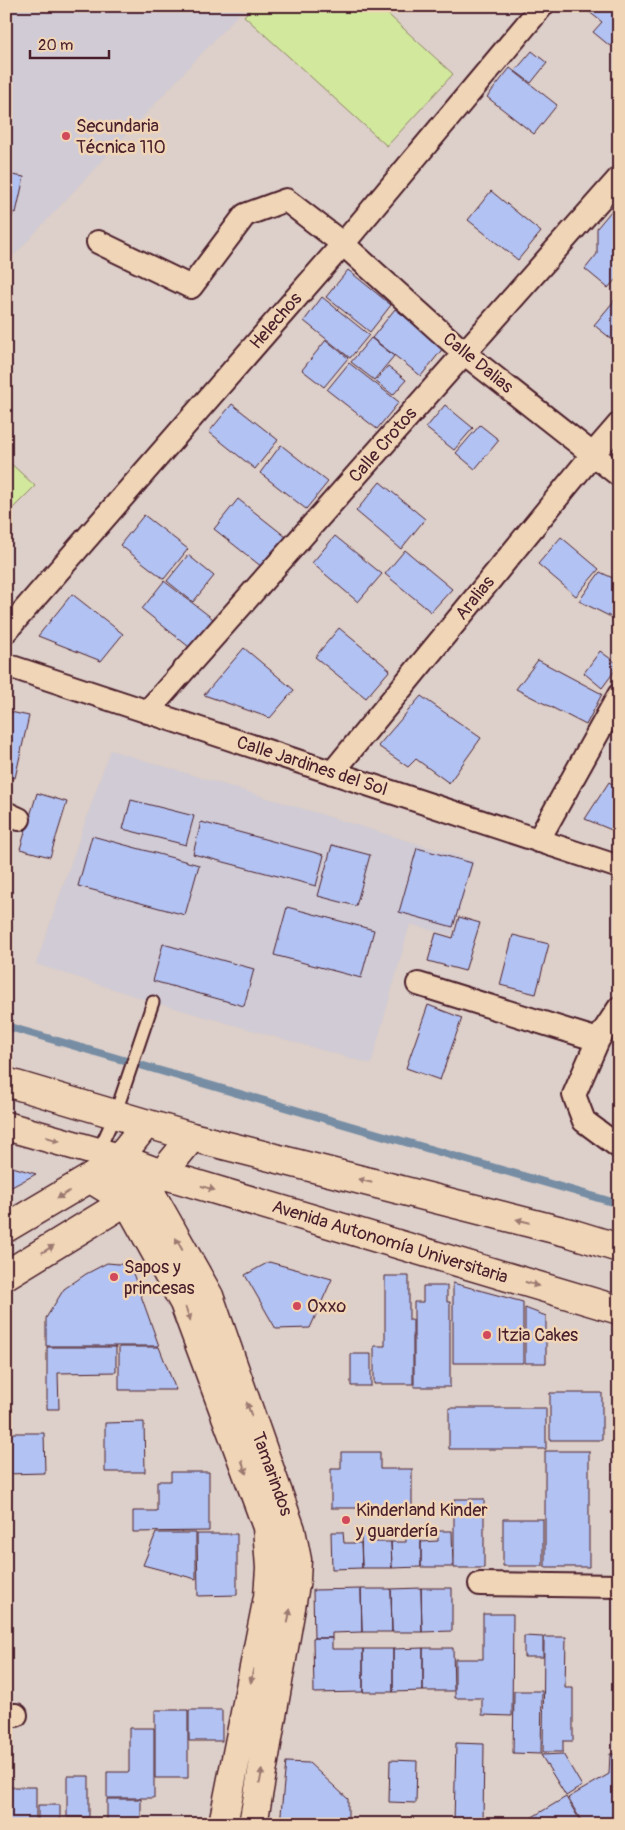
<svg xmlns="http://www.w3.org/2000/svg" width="625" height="1830" font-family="Pangolin,sans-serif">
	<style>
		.built { fill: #d0cbd5 }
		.green { fill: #d1e89d; stroke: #8e8464 }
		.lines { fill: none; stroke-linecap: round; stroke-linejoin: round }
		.stream { stroke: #768da4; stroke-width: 8 }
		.building { fill: #b2c2f2; stroke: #4a1f2b }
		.lane-casing { stroke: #4a1f2b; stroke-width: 15 }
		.street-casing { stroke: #4a1f2b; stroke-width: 26 }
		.secondary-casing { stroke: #4a1f2b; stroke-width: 31 }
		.lane { stroke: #f0d5b7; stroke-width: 11 }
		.street { stroke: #f0d5b7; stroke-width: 22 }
		.secondary { stroke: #f0d5b7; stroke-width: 28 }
		.oneway { fill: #9d7a71 }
		.poi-dot { fill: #d1495b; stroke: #f0d5b7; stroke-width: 2 }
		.labels { text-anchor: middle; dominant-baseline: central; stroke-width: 5; stroke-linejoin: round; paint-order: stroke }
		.poi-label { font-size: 18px; fill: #4a1f2b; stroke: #f0d5b7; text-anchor: start }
		.street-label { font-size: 18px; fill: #4a1f2b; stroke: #f0d5b7 }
	</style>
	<rect width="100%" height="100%" fill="#ddcfc9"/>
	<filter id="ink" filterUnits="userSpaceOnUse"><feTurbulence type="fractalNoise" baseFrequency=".02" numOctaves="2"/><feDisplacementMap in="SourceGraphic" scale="10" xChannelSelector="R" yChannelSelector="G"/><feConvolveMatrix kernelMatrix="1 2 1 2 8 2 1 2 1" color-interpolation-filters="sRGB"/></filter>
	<g filter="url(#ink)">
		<path class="built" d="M6,6H242L244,8L6,264Z
			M110,750L474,861L452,936L410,924L371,1064L153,1002L36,964Z"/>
		<path class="green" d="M253,6H379L453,74L387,146L244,16Z
			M6,459L35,486L6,515Z"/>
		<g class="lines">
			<path class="stream" d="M6,1026L619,1204"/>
		</g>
		<path class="building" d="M592,6H619V35L610,46L593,32L602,22L588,11Z
			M532,51L547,63L531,83L515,71Z
			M510,68L557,105L534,134L487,97Z
			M6,174L24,177L16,213L6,211Z
			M491,191L541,232L518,260L468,220Z
			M617,204L619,206V284L615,280L608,288L585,269L597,254V228Z
			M6,211L13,212L6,243Z
			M348,270L391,305L370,332L326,297Z
			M618,296L619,297V345L594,325Z
			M322,297L369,335L350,358L304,321Z
			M395,309L444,347L421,376L372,338Z
			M371,338L394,356L374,380L351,362Z
			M326,340L348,358L324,387L302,370Z
			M349,363L399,402L377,429L327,390Z
			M388,366L406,380L393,395L375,381Z
			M232,404L278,440L255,469L209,432Z
			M445,405L473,428L454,450L426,428Z
			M480,425L499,440L475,469L456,453Z
			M281,445L328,482L306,509L260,473Z
			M380,482L425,519L401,549L356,511Z
			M238,499L286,537L262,567L214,529Z
			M144,515L188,549L164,579L120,545Z
			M335,536L382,574L358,602L312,563Z
			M561,537L599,569L576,596L538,564Z
			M405,550L452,589L431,612L385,574Z
			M188,555L214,576L193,602L167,581Z
			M600,572L619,581V621L579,601Z
			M164,581L217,622L194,651L142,609Z
			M72,594L123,634L101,661L38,636Z
			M339,628L390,670L366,698L315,657Z
			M244,648L294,690L270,718L204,695Z
			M600,651L619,665L602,688L584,673Z
			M538,660L602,694L586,725L516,689Z
			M421,696L481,738L449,783L416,759L408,767L378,746Z
			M6,711L29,716L15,778L6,776Z
			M609,782L619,788V833L585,819Z
			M37,793L67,802L50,857L20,849Z
			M131,800L194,816L186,845L123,829Z
			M201,822L324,855L316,886L193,854Z
			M92,836L199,865L185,915L78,886Z
			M332,845L370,855L356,906L318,896Z
			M417,848L472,863L453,927L399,912Z
			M287,907L374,930L361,978L274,955Z
			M459,917L480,923L465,971L428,961L436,933L453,938Z
			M513,935L549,944L536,994L500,985Z
			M163,944L254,969L244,1006L153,981Z
			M428,1005L462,1018L440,1080L406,1068Z
			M6,1165L36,1174L6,1190Z
			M269,1262L332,1279L310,1328L276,1329L245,1275Z
			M107,1263L130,1265L159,1346H46V1318L64,1289L86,1274Z
			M385,1276H409V1320H413V1384H374V1346H385Z
			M453,1283L523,1302V1363H453Z
			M423,1286H447V1302H450V1387H414V1302H423Z
			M525,1308L546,1316V1363H525Z
			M47,1347H116V1372L58,1373L59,1409H47Z
			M119,1347H159L176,1390H119Z
			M351,1354H371V1386H351Z
			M550,1393H602V1440H550Z
			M449,1408H546V1449H449Z
			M144,1422L145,1472H105V1423Z
			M6,1433H44L45,1473L6,1474Z
			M545,1451H589V1567H545Z
			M341,1452H380V1469H412V1508H331V1469H341Z
			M171,1472H209V1531L133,1532V1511H157V1481H171Z
			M454,1499H484V1568H454Z
			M503,1519H543V1566H503Z
			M376,1531V1542H391L392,1568H362L361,1532Z
			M438,1531H452L453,1567H421V1542L438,1541Z
			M331,1532H343L344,1543H361L362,1568L332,1569Z
			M406,1532H421V1567L392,1568L391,1542H406Z
			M156,1533H196V1579L143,1565Z
			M197,1534H237V1595L198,1596Z
			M421,1588L422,1632H392L391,1589Z
			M421,1588H452V1631L422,1632Z
			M361,1589L362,1632L332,1633V1638H314L313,1590Z
			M361,1589H391L392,1632H362Z
			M483,1614H513L512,1716L482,1715V1698H455V1659H483Z
			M524,1636L543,1637V1657H524Z
			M544,1637H566L565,1688H573V1741H563V1752H543Z
			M313,1638H332V1649H363V1692L314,1693Z
			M423,1648V1691L393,1692V1649Z
			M423,1648H453L454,1691H423Z
			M363,1649H393V1692H363Z
			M514,1691H542L541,1754L513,1753Z
			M155,1710H188V1778H155Z
			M189,1710H222V1741H189Z
			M129,1728H154V1798H107V1772H129Z
			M456,1743L484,1744L483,1823L454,1822Z
			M563,1754L582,1786L566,1796L541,1755Z
			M610,1754H619V1824H583L568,1798L609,1774Z
			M390,1760L417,1761L416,1803L389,1802Z
			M286,1762L309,1763L348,1799V1824H280Z
			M67,1776H89V1817H67Z
			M6,1787H36V1824H6Z
			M566,1797L582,1824H525L524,1822Z
			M107,1799H141V1824H107Z
			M38,1805H60V1824H38Z"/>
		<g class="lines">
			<defs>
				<path id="lane" d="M98,1152L115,1115L153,1002"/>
				<path id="street" d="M98,242L191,287L245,215L286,200L343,244L464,353L619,475
					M6,631L343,244L542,6
					M6,665L619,867
					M147,712L619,178
					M332,773L593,454L619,424
					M6,813L19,819
					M538,841L619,695
					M418,984L598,1040
					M619,1008L598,1040L574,1095L584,1121L619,1147
					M480,1584L619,1586
					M6,1715H16"/>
				<path id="secondary" d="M6,1082L192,1137L570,1233L619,1248
					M6,1126L119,1158L162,1174L619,1310
					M109,1167L148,1188L209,1296L291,1530L297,1560L296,1579L253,1824
					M91,1179L127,1201L184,1303L267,1527L270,1568L268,1597L223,1824
					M6,1228L109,1167L119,1158L146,1124
					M6,1275L148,1188L162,1174L192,1137"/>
			</defs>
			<use href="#lane" class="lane-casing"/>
			<use href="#street" class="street-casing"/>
			<use href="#secondary" class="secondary-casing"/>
			<use href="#lane" class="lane"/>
			<use href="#street" class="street"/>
			<use href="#secondary" class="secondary"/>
		</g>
		<defs><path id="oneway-solid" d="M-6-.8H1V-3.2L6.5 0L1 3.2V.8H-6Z" transform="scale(1.25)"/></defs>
		<g class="oneway">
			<use href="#oneway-solid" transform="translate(53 1139) rotate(16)"/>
			<use href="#oneway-solid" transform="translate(365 1181) rotate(-166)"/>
			<use href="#oneway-solid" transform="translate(208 1188) rotate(17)"/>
			<use href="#oneway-solid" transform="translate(63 1195) rotate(149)"/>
			<use href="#oneway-solid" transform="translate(523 1221) rotate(-166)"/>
			<use href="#oneway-solid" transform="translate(179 1244) rotate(-119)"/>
			<use href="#oneway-solid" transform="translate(48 1249) rotate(-31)"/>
			<use href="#oneway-solid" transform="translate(532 1284) rotate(17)"/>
			<use href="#oneway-solid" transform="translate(188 1314) rotate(70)"/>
			<use href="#oneway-solid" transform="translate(249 1409) rotate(-110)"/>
			<use href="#oneway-solid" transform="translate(244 1467) rotate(70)"/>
			<use href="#oneway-solid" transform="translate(289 1616) rotate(-80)"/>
			<use href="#oneway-solid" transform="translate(252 1676) rotate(101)"/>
			<use href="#oneway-solid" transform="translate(261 1776) rotate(-80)"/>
		</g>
	</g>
	<g class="poi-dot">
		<circle cx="66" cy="136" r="5"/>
		<circle cx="114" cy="1277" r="5"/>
		<circle cx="297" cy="1306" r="5"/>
		<circle cx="487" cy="1335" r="5"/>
		<circle cx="346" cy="1520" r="5"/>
	</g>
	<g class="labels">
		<g class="poi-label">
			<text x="76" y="126">Secundaria<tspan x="76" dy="21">Técnica 110</tspan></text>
			<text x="124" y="1267">Sapos y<tspan x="124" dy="21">princesas</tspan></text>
			<text x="307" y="1306">Oxxo</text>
			<text x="497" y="1335">Itzia Cakes</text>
			<text x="356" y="1510">Kinderland Kinder<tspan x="356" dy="21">y guardería</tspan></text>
		</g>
		<g class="street-label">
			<text transform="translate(276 321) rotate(-49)">Helechos</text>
			<text transform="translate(478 363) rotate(39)">Calle Dalias</text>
			<text transform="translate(383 445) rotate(-49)">Calle Crotos</text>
			<text transform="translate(475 598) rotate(-51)">Aralias</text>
			<text transform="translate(312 766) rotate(18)">Calle Jardines del Sol</text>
			<text transform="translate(390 1242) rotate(17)">Avenida Autonomía Universitaria</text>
			<text transform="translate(272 1474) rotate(70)">Tamarindos</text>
		</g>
	</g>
	<rect width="625" height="1830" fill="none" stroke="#f0d5b7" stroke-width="25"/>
	<rect x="12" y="12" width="600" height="1805" fill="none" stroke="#4a1f2b" stroke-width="2" filter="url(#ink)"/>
	<path d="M30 50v8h79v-8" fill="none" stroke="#4a1f2b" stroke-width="2.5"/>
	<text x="38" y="50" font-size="15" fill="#4a1f2b" stroke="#f0d5b7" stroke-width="4" paint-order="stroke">20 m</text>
</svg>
